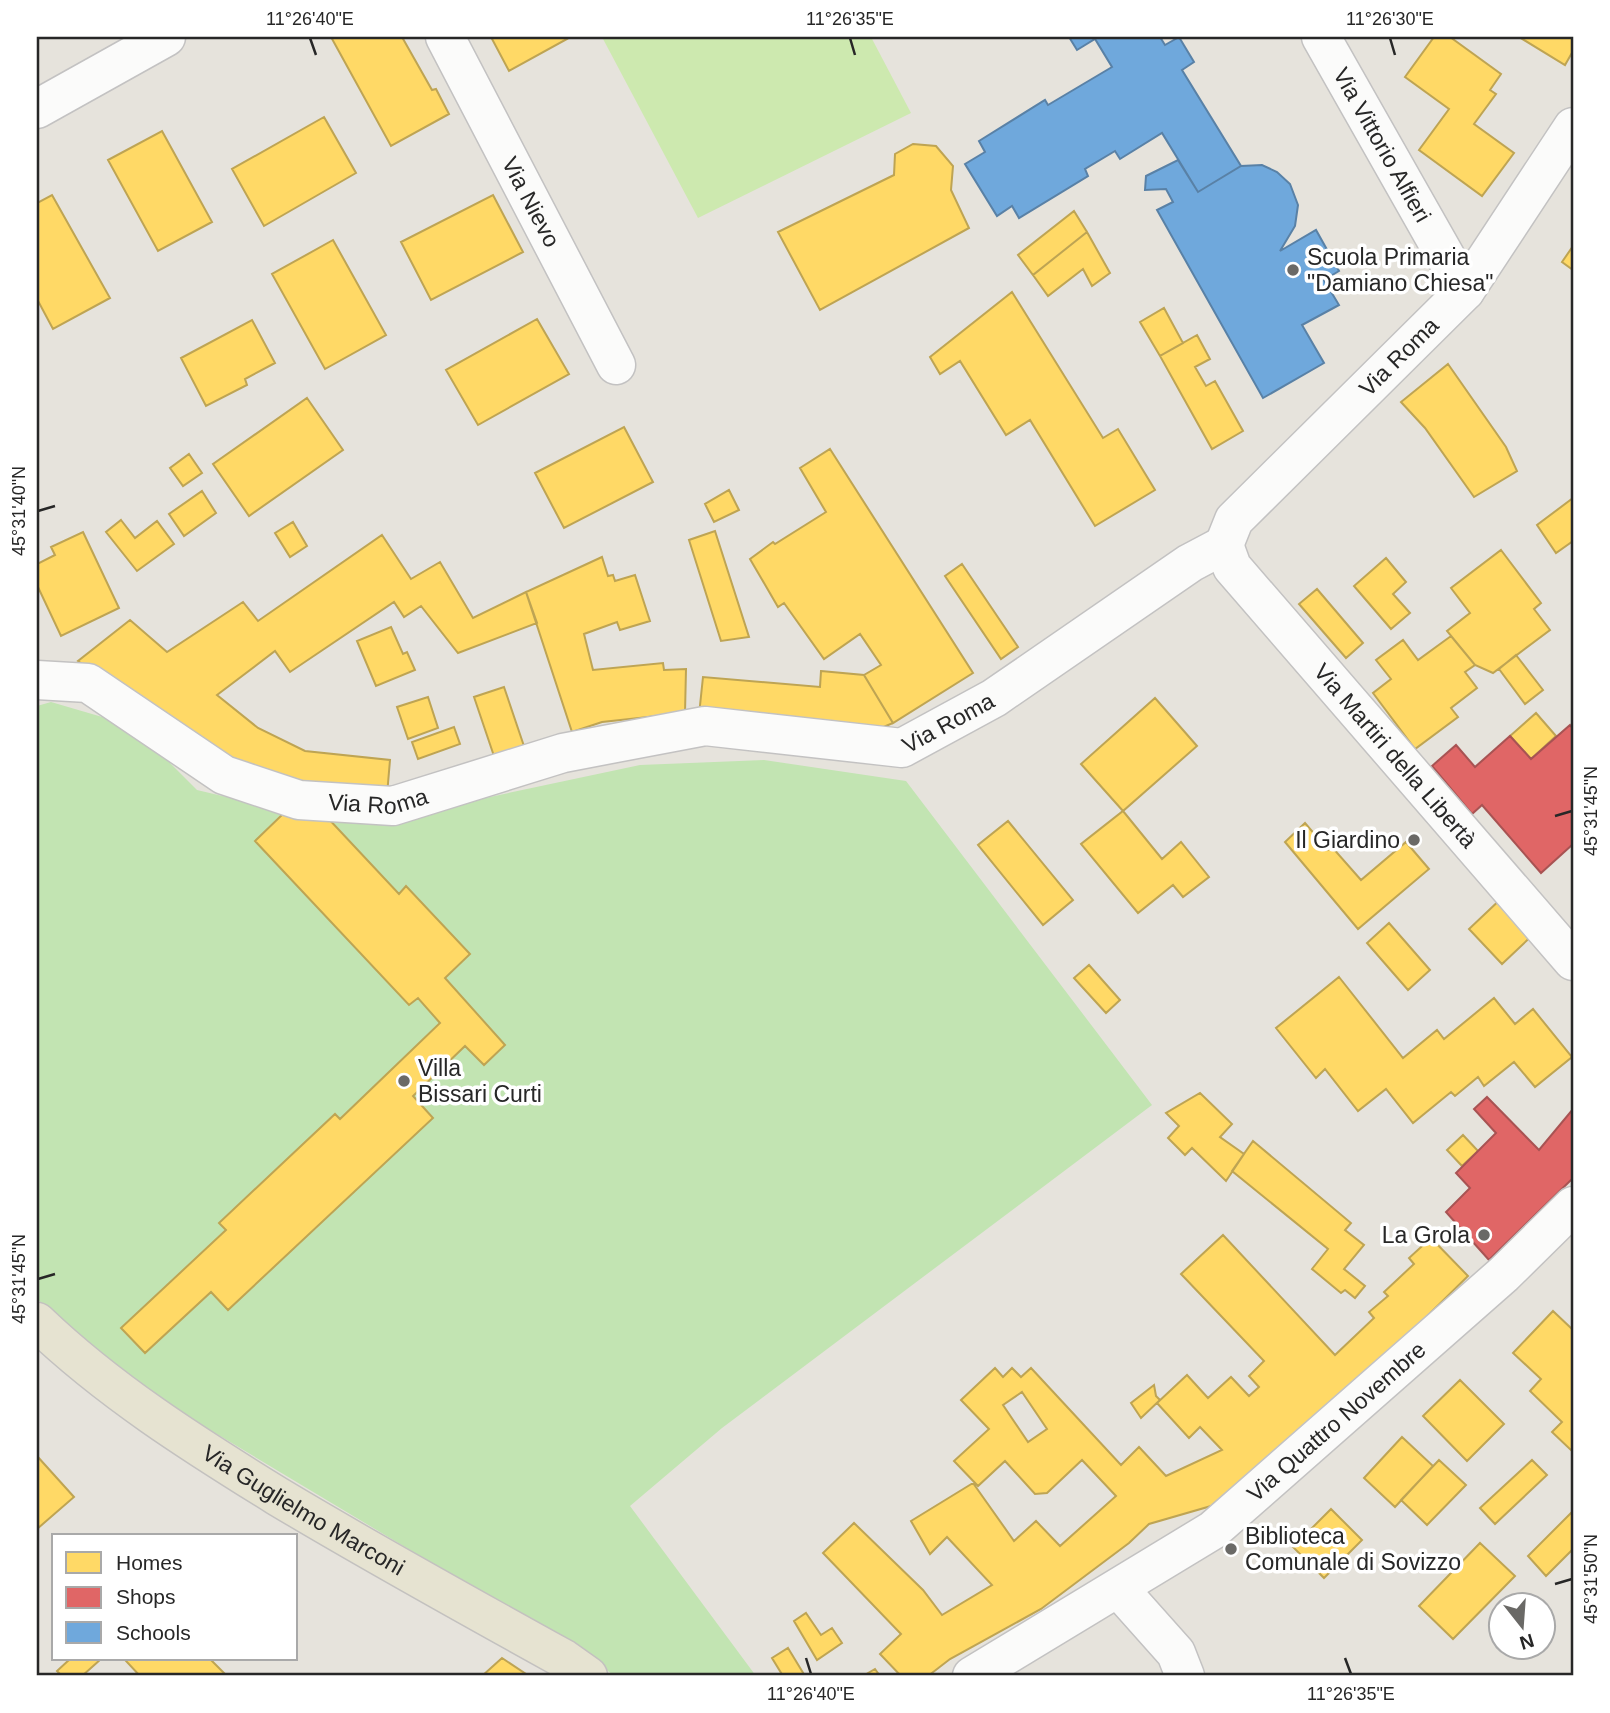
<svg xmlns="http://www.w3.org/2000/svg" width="1610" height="1713" font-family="Arial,sans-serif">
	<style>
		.green { fill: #c2e4b2 }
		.pitch { fill: #cde9af }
		.homes { fill: #ffd966; stroke: #bea453; stroke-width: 2; fill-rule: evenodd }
		.shops { fill: #e06666; stroke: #a85353; stroke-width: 2 }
		.schools { fill: #6fa8dc; stroke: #5981a6; stroke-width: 2 }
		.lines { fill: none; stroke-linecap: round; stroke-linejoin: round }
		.minor-casing { stroke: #c3c2c2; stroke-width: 41 }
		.major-casing { stroke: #c3c1bf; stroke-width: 41 }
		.minor { stroke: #fbfbfa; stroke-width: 38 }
		.major { stroke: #e6e3d1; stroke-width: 38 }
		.ticks { fill: none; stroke: #272727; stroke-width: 2.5 }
		.poi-dot { fill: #6a6966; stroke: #fff; stroke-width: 2.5 }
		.labels { text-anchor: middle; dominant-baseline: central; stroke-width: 7; stroke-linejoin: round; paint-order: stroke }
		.street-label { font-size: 23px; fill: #272727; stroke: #fff }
		.poi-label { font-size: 23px; fill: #272727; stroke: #fff; text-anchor: start }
		.neatline { fill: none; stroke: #272727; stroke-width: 2.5 }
		.ticks-label { font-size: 18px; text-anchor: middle; fill: #272727 }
	</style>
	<rect width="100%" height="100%" fill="#e6e3dc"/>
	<path class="green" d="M51,702L133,726L197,790L286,811L386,819L640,765L764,760L906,781L1152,1105L722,1428L630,1506L756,1676H615L580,1652L165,1403L76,1335L37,1299V706Z"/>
	<path class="pitch" d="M602,37H871L911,113L698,218Z"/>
	<path class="homes" d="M331,37H402L432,90L436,89L449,114L391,146Z
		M491,37H565L567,39L509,71Z
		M1434,37H1450L1501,74L1490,90L1496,94L1474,124L1514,153L1482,196L1419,150L1449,109L1405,77Z
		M1519,37H1573V51L1565,65Z
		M324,117L356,173L264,226L232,169Z
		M162,131L212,222L158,251L108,160Z
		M913,144L936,146L953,166L951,190L969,228L820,310L778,232L894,175L895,154Z
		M52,195L110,298L53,329L37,299V203Z
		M493,195L523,252L431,300L401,242Z
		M1074,211L1087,232L1033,275L1018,255Z
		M1087,232L1110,273L1092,286L1083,269L1048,296L1033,275Z
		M333,240L386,335L325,369L272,274Z
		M1573,246V270L1562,262Z
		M1012,292L1103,438L1118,429L1155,490L1095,526L1030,420L1006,435L960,361L940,374L930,357Z
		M1164,308L1183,343L1160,356L1140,322Z
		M537,319L569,374L478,425L446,370Z
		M252,320L275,363L245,379L247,385L206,406L181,358Z
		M1197,335L1210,359L1195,367L1206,386L1215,381L1243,431L1212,449L1160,356Z
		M1448,364L1506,447L1517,471L1474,497L1425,428L1401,402Z
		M307,398L343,450L249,516L213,464Z
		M624,427L653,482L564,528L535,473Z
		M830,449L973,673L893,723L864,675L881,665L860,634L824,659L784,603L778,607L750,559L773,542L775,544L826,512L800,468Z
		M189,454L202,473L183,486L170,468Z
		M729,490L739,510L714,522L705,504Z
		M202,491L216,513L184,536L169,514Z
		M1573,498V541L1556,553L1537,525Z
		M121,520L135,538L157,521L174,544L137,571L106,532Z
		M293,522L307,546L290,557L275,533Z
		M715,531L749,637L721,641L689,540Z
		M83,532L119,608L61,636L37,585V564L55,555L51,547Z
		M382,535L411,579L440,562L473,618L526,592L537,623L458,653L421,606L404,617L394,602L290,672L275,651L217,695L258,728L305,751L390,760L387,795L300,791L166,726L78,661L130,620L167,652L243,602L258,621Z
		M1501,550L1541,603L1534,609L1550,630L1493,673L1475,665L1447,631L1470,613L1451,588Z
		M602,557L608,576L613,575L615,581L635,575L650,621L620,630L617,622L584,634L593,670L663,663L664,670L686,669L685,713L602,722L572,732L526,592Z
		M1386,558L1406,582L1393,594L1410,613L1391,629L1354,586Z
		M962,564L1018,647L1001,659L945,576Z
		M1317,589L1363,643L1346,658L1299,604Z
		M391,627L403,654L407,652L415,670L376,686L357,641Z
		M1451,636L1475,665L1465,672L1477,688L1451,708L1458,717L1415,749L1373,693L1391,679L1376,660L1403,640L1418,660Z
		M1516,655L1543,690L1525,704L1499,669Z
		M821,671L864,675L893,723L867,734L699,715L703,677L820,687Z
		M504,687L526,752L496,762L474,697Z
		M428,697L438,728L408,739L397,707Z
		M1155,698L1197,746L1123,811L1081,764Z
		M1536,713L1556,736L1531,759L1510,736Z
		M454,727L460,744L418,759L412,742Z
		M286,811L325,815L399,894L406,886L470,954L445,978L505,1045L484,1065L465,1046L413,1096L433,1118L228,1310L211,1292L145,1353L121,1328L226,1230L219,1223L335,1114L340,1119L440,1023L418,998L409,1005L255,841Z
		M1123,811L1162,859L1181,842L1209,877L1183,897L1173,885L1138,913L1081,844Z
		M1008,821L1073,900L1043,925L978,845Z
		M1305,823L1328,850L1332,847L1361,880L1406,842L1429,869L1358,929L1285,842Z
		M1505,895L1538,930L1502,964L1469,929Z
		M1389,923L1430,970L1408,990L1367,943Z
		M1089,965L1120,1000L1106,1013L1074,978Z
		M1339,977L1403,1058L1437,1030L1444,1039L1494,998L1515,1024L1533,1009L1572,1057L1535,1087L1514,1062L1484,1086L1478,1077L1455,1096L1451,1092L1413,1123L1386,1089L1358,1111L1325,1069L1316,1078L1276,1028Z
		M1200,1093L1232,1124L1220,1137L1244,1154L1226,1181L1192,1148L1185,1155L1168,1138L1179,1126L1166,1113Z
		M1463,1135L1478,1151L1462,1166L1447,1150Z
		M1253,1141L1351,1223L1345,1230L1364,1245L1344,1269L1365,1286L1355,1298L1345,1290L1341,1293L1312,1269L1328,1249L1232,1171Z
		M1223,1235L1335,1355L1374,1318L1369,1312L1388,1296L1384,1292L1414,1264L1409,1258L1431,1238L1468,1276L1354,1388L1211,1506L1149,1524L1129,1543L1041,1609L950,1659L928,1676H901L880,1654L901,1634L823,1553L854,1523L923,1590L942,1615L992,1585L947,1537L930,1554L911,1521L973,1483L1014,1541L1036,1521L1060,1546L1116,1496L1082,1460L1047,1493L1035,1494L1005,1461L978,1486L954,1461L989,1429L961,1400L995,1368L1003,1377L1012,1368L1021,1377L1031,1368L1121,1465L1139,1447L1166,1476L1222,1450L1200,1427L1189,1438L1157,1403L1187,1375L1208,1398L1231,1377L1249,1396L1259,1387L1249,1376L1264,1361L1181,1274ZM1022,1392L1047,1429L1028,1442L1003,1405Z
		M1553,1311L1573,1330V1452L1552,1432L1562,1422L1530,1391L1541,1379L1513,1353Z
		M1460,1380L1504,1424L1467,1461L1423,1416Z
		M1154,1385L1156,1396L1160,1400L1141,1418L1131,1403Z
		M1402,1437L1433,1466L1395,1507L1364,1478Z
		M37,1456L74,1497L37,1529Z
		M1439,1460L1466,1485L1427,1525L1401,1500Z
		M1532,1460L1547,1475L1495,1524L1480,1508Z
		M1331,1509L1362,1540L1324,1578L1293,1547Z
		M1573,1511V1549L1546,1576L1528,1556Z
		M1480,1543L1515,1576L1453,1639L1419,1606Z
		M806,1613L821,1635L832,1628L842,1643L817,1660L794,1621Z
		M788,1648L805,1676H783L772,1658Z
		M502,1658L529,1676H482Z
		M70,1659H101L82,1676H62L57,1671Z
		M129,1659H210L227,1676H140L126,1661Z
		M875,1669L880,1676H863Z"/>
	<path class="shops" d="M1570,725L1573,729V844L1541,873L1482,805L1472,814L1432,766L1456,745L1475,767L1510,736L1531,759Z
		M1487,1097L1539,1150L1573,1109V1178L1489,1260L1446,1212L1470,1188L1456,1173L1496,1133L1474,1109Z"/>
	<path class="schools" d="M1069,37H1160L1165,45L1179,37L1194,62L1182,70L1241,166L1198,192L1162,133L1120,159L1115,151L1085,169L1088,176L1019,218L1012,206L997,216L965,164L985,152L979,141L1045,100L1048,105L1112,67L1095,39L1077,50Z
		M1178,160L1198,192L1241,166L1262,165L1277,172L1290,184L1298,205L1295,226L1280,251L1316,230L1339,271L1324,280L1339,305L1302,325L1324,363L1263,398L1157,210L1173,202L1166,189L1145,190L1146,176Z"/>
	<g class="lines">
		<defs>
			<g id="minor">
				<path id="s1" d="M445,37L616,365"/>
				<path id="s2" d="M1321,37L1465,291"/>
				<path d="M37,109L166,37"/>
				<path id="s3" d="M1224,545L1234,520L1465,291L1573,127"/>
				<path id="s4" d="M1224,545L1232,567L1573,961"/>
				<path id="s5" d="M37,680L88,683L224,775L299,800L393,806L563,753L705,726L902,748L994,698L1190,563L1224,545"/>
				<path d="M1119,1589L1176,1653L1185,1676"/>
				<path id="s6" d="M972,1676L1213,1530L1504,1274L1573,1206"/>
			</g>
			<g id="major">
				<path id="s7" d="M37,1322C109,1391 193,1444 277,1496C372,1553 468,1606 564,1659L588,1676"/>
			</g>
		</defs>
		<use href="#minor" class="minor-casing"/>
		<use href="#major" class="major-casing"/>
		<use href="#minor" class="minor"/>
		<use href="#major" class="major"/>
	</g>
	<path class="ticks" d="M310,38L316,55M850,38L855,55M1390,38L1395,55M38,511L55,506M1555,816L1572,811M38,1279L55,1274M1555,1584L1572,1579M806,1658L811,1674M1345,1658L1351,1674"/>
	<g class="poi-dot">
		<circle cx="1293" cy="270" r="7"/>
		<circle cx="1414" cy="840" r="7"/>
		<circle cx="404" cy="1081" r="7"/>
		<circle cx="1484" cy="1235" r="7"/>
		<circle cx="1231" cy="1549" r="7"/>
	</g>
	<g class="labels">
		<g class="street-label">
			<text stroke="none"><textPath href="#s2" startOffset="124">Via Vittorio Alfieri</textPath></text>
			<text stroke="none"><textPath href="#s1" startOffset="186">Via Nievo</textPath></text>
			<text stroke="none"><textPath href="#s3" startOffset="259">Via Roma</textPath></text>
			<text stroke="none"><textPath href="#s5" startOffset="962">Via Roma</textPath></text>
			<text stroke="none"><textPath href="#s4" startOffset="273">Via Martiri della Libertà</textPath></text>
			<text stroke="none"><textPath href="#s5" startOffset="374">Via Roma</textPath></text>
			<text stroke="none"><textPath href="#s6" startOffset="446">Via Quattro Novembre</textPath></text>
			<text stroke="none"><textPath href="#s7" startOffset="327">Via Guglielmo Marconi</textPath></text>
		</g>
		<g class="poi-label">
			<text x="1307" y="257">Scuola Primaria<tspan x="1307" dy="26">"Damiano Chiesa"</tspan></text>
			<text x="1400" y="840" text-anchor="end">Il Giardino</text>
			<text x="418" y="1068">Villa<tspan x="418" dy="26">Bissari Curti</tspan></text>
			<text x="1470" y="1235" text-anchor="end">La Grola</text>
			<text x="1245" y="1536">Biblioteca<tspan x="1245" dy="26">Comunale di Sovizzo</tspan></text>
		</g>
	</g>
	<rect width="1610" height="1713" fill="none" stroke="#ffffff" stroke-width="77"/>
	<rect x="52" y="1534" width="245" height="126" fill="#ffffff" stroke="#a9a9a9" stroke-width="2"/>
	<rect x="66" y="1552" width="35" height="21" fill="#ffd966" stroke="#a9a9a9" stroke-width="2"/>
	<text x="116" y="1570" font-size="21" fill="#272727">Homes</text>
	<rect x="66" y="1587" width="35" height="21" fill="#e06666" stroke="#a9a9a9" stroke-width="2"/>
	<text x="116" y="1604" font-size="21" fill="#272727">Shops</text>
	<rect x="66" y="1622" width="35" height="21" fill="#6fa8dc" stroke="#a9a9a9" stroke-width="2"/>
	<text x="116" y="1640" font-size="21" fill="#272727">Schools</text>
	<g transform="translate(1522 1626) rotate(163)"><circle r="33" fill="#ffffff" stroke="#a9a9a9" stroke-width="2"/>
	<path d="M0-5L12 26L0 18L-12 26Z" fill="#6a6966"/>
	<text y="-10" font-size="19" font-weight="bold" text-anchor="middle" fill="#272727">N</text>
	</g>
	<rect x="38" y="38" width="1534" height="1636" class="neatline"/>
	<g class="ticks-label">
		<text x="310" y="25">11°26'40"E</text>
		<text x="850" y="25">11°26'35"E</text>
		<text x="1390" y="25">11°26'30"E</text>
		<text transform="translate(19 511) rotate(-90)" y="6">45°31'40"N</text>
		<text transform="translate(1591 811) rotate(-90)" y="6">45°31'45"N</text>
		<text transform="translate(19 1279) rotate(-90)" y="6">45°31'45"N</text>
		<text transform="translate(1591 1579) rotate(-90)" y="6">45°31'50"N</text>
		<text x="811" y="1700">11°26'40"E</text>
		<text x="1351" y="1700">11°26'35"E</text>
	</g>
</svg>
